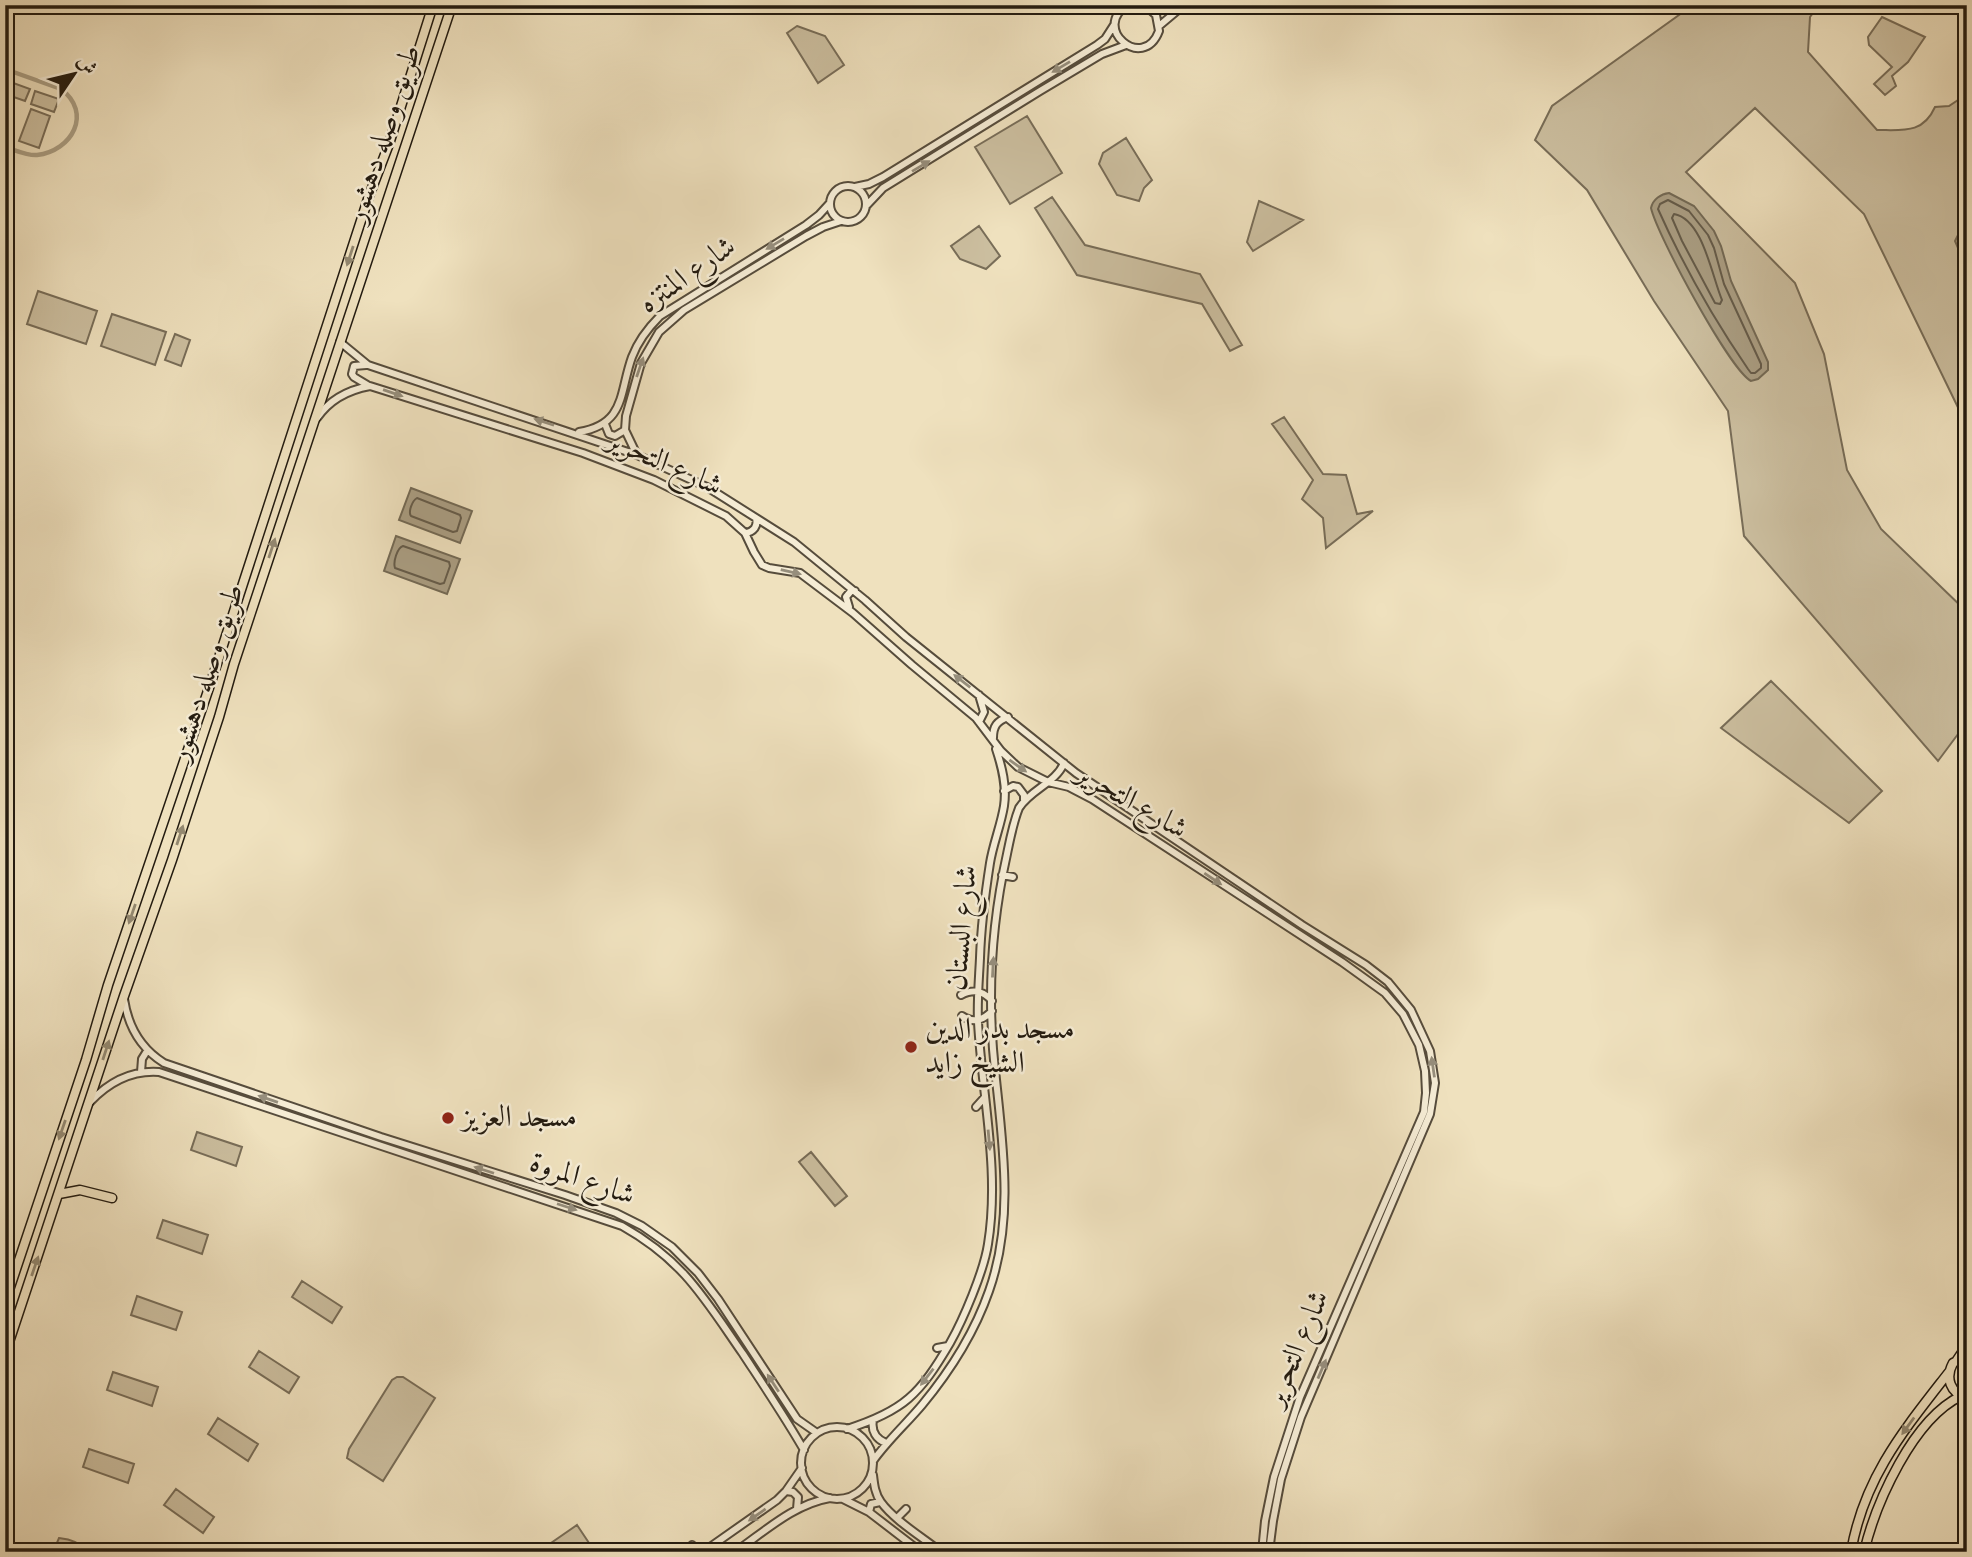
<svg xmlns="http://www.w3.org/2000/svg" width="1972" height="1557" font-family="'Sorts Mill Goudy',Amiri,serif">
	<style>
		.green { fill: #ccbfa0; stroke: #786d58; stroke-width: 2 }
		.water { fill: #aa9e83; stroke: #746a55; stroke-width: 2 }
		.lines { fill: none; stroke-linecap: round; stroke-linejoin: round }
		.shore { stroke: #665c4a; stroke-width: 2 }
		.canal { stroke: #aa9e83; stroke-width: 4.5 }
		.minor-casing { stroke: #564c3c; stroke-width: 10 }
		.major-casing { stroke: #231b10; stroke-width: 11 }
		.minor { stroke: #f5ecd5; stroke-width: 6 }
		.major { stroke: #efe1be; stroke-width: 8 }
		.oneway { fill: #968e7c }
		.oneway2 { fill: #938870 }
		.poi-dot { fill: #8f2418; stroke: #f5ecd5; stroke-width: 2.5 }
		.labels { text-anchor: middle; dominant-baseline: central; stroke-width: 5; stroke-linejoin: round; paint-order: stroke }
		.street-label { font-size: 30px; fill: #231b10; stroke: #f5ecd5 }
		.poi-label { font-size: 30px; fill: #231b10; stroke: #f5ecd5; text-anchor: start }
	</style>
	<rect width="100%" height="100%" fill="#efe1be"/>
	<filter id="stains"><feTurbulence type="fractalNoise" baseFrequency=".00286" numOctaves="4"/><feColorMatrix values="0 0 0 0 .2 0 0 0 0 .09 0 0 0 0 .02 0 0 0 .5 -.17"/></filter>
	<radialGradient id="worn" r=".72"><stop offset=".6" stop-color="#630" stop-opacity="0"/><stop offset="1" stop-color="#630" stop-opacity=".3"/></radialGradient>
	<path class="green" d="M1693,5H1819L1810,17L1808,52L1877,130C1903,130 1923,134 1935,107L1949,106L1967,94V426L1864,214L1755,108L1686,172L1795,283L1824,354L1847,470L1881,529L1967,612V722L1938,761L1744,536L1728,411L1654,301L1587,190L1535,140L1552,106Z
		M1882,17L1925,37L1908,62L1892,76L1896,86L1885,95L1874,84L1892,67L1869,45L1868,37Z
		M797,26L825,36L844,65L818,83L787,33Z
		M5,80L30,89L25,101L5,94Z
		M35,91L59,99L54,112L31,104Z
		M31,109L50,116L39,148L19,141Z
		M1027,116L1062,173L1010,204L975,147Z
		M1126,138L1152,180L1144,188L1139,201L1117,195L1099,164L1103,153Z
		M1052,197L1085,245L1200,274L1242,345L1230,351L1202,304L1077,275L1035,208Z
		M1259,201L1303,220L1253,251L1247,242Z
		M979,226L1000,256L986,269L960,259L951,246Z
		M38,291L97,311L86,344L27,324Z
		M112,314L166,332L155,365L101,346Z
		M175,334L190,340L181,366L165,360Z
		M1284,417L1323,474L1346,475L1357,514L1373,511L1326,548L1323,518L1302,499L1313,480L1272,424Z
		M1771,681L1882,791L1849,823L1721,728Z
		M197,1132L242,1147L236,1166L191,1150Z
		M811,1152L847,1196L835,1206L799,1162Z
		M163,1220L208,1235L202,1254L157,1238Z
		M302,1281L342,1307L332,1323L292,1297Z
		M137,1296L182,1312L176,1330L131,1315Z
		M259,1351L299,1377L289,1393L249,1367Z
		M113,1372L158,1387L152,1406L107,1390Z
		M397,1377H403L435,1398L383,1481L347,1458L349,1449L392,1380Z
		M218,1418L258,1444L248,1461L208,1434Z
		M89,1449L134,1464L128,1483L83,1467Z
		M176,1489L214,1517L203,1533L164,1505Z
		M577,1525L595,1552H538Z
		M59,1538C70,1539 81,1543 89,1552H53Z"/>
	<path class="water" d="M1669,193L1694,206L1714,231L1721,246L1731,281L1768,362V370L1758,379L1751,381C1730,370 1657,235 1651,208C1653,199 1661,194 1669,193Z
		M1963,233H1967V269L1955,241L1958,235Z
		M411,488L472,511L460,543L399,520Z
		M396,536L460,559L447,594L384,571Z"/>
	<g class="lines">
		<path class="shore" d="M1668,200L1689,211L1708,235L1714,248L1724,284L1761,364V368L1755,373H1751L1748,369C1713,318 1683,265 1658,209L1660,204Z
			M1674,214C1703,219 1712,277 1722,300L1720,304L1715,303L1682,241L1672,218Z
			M417,498L460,515L461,518L457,531L453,532L411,516C408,512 412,501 417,498Z
			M403,546L449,562L450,566L444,583L440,584L395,568C393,562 397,548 403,546Z"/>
		<path class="canal" d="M5,69L61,89C93,113 72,151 37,155C28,156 15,150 5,147"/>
		<defs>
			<path id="minor" d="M1128,5C1090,27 1143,73 1159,31L1156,15L1145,5
				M1159,26L1184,5
				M830 204a18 18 0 1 1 36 0a18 18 0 1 1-36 0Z
				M855,187L869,184L883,177L1097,45L1105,39L1114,25
				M866,206L883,188L1040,91L1102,54L1126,45
				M340,342L368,365L637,455L707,487L794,542L865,600L906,637L1076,773L1302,925L1366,965L1388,982L1411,1010L1430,1051L1435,1083L1430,1114L1301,1417L1281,1479L1273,1521L1269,1552
				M366,365L354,366L352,374L354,377L369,386
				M317,418C330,399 348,390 370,386L583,453L654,480L726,516L745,533L754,552L762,565L769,568L800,573L853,613L912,665L976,718L1001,751L1018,767L1048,782L1069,787L1092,799L1342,962L1385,993L1403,1014L1419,1045L1425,1071L1426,1093L1424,1112L1300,1397L1274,1477L1265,1521L1262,1552
				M605,424L609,434L615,436L625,430
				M579,432C626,424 619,393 632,357C638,341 648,328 660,316L806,225L819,215L830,203
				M636,453L625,430L626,416L641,363L659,332L684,310L806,236L823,227L841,221
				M745,533C754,532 758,526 756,518
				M849,607L846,597L851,591H855
				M979,695L984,712L979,722
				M993,738C993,726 997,721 1008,717
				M1004,791L1013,786L1018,787L1024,795V800
				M1002,875L1013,877
				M961,995C973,989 983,990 992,1001
				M124,999C128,1026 140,1048 164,1063L381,1137L565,1195L616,1213L642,1226L672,1247L698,1273L718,1299L797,1419L817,1433
				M962,1016C974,1024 983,1020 992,1011
				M141,1072L142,1059L147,1051
				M90,1102C109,1082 131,1070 159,1072L622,1226C684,1261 704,1298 743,1354C764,1386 785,1417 804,1450
				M976,1107L985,1097
				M937,1348L948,1346
				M873,1420C871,1431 876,1439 886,1443
				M801 1463a36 36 0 1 1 72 0a36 36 0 1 1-72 0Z
				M847,1429C904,1411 920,1394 950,1343C963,1320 984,1271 988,1244C1000,1170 982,1096 978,1022C977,1001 979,979 980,958C981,926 985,895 990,863C993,844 1001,825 1004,806C1007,786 1002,767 996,749
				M873,1461C888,1440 906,1424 922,1405C951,1370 974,1334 989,1291C1017,1212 1000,1130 993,1049C988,985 993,917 1007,854C1010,839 1013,823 1019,808C1031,789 1056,783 1064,763
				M873,1475C874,1484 875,1494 881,1502C894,1520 922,1537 941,1552
				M786,1491L793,1492L798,1497L797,1509
				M843,1499L869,1512L921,1552
				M869,1512L871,1504L880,1502
				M897,1518L906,1509
				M692,1545L696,1552
				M703,1552L777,1500L786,1491L802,1468
				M735,1552C764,1532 794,1504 830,1498"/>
			<path id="major" d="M59,1194L80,1190L112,1198
				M5,1302L86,1060L108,985L212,679L369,196L389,144L433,5
				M5,1354L124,996L172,860L219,717L234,664L452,5
				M1967,1356L1953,1363C1945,1378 1950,1393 1967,1398
				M1957,1360L1967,1345
				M5,1546L8,1547
				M1851,1552C1864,1477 1904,1430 1949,1372
				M1864,1552C1876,1502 1913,1419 1961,1396"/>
		</defs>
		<use href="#minor" class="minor-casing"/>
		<use href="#major" class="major-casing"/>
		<use href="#minor" class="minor"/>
		<use href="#major" class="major"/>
	</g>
	<defs><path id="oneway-solid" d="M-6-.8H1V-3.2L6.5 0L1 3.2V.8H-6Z" transform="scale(1.75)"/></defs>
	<g class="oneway">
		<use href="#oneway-solid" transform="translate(1061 67) rotate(149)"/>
		<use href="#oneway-solid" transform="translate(921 166) rotate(-31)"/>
		<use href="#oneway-solid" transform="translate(775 244) rotate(149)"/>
		<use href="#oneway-solid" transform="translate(640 367) rotate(-71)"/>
		<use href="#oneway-solid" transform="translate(393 393) rotate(19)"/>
		<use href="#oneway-solid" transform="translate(544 422) rotate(-162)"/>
		<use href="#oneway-solid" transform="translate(791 572) rotate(13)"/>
		<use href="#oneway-solid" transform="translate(962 681) rotate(-142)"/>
		<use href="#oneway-solid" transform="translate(1018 766) rotate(35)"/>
		<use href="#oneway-solid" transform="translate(1213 879) rotate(34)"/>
		<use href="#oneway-solid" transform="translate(993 967) rotate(-87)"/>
		<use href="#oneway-solid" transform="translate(1433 1067) rotate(-98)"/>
		<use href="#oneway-solid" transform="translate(268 1099) rotate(-161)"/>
		<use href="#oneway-solid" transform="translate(989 1140) rotate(85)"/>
		<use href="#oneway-solid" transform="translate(484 1170) rotate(-162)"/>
		<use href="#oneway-solid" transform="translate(567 1207) rotate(18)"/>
		<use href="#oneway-solid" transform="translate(1322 1369) rotate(-67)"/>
		<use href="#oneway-solid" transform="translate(927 1377) rotate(128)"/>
		<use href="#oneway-solid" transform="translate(773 1383) rotate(-123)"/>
		<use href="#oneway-solid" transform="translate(757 1515) rotate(145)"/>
	</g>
	<g class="oneway2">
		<use href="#oneway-solid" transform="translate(350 256) rotate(108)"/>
		<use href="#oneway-solid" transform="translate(272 548) rotate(-72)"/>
		<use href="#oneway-solid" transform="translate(180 835) rotate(-72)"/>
		<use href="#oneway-solid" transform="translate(132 914) rotate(109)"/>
		<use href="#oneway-solid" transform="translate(106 1050) rotate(-72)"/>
		<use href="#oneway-solid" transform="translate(62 1130) rotate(109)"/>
		<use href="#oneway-solid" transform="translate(35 1266) rotate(-71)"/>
		<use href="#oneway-solid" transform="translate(1908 1426) rotate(126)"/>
	</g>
	<g class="poi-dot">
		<circle cx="911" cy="1047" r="7"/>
		<circle cx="448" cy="1118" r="7"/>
	</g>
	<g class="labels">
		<g class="street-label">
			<text transform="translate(385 134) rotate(-72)">طريق وصله دهشور</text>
			<text transform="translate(688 276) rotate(-35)">شارع المنتزه</text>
			<text transform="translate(664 464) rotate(24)">شارع التحرير</text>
			<text transform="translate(208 673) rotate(-72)">طريق وصله دهشور</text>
			<text transform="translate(1131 802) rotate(30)">شارع التحرير</text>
			<text transform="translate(963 928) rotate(-85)">شارع البستان</text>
			<text transform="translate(582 1180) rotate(19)">شارع المروة</text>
			<text transform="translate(1298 1349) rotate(-67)">شارع التحرير</text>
		</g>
		<g class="poi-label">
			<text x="925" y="1030">مسجد بدر الدين<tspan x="925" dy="34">الشيخ زايد</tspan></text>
			<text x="462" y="1118">مسجد العزيز</text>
		</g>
	</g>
	<rect width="1972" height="1557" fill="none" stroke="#efe1be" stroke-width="28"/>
	<rect x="7" y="7" width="1958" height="1543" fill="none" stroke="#231b10" stroke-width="3.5"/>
	<rect x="14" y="14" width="1944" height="1529" fill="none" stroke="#231b10" stroke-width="2"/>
	<g transform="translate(74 74) rotate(55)" stroke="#f5ecd5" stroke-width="5" paint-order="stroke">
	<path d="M0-5L12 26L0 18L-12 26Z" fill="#231b10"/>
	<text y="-10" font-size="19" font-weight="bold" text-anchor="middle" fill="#231b10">ش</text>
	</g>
	<rect width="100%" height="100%" filter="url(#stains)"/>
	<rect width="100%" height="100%" fill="url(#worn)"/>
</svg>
